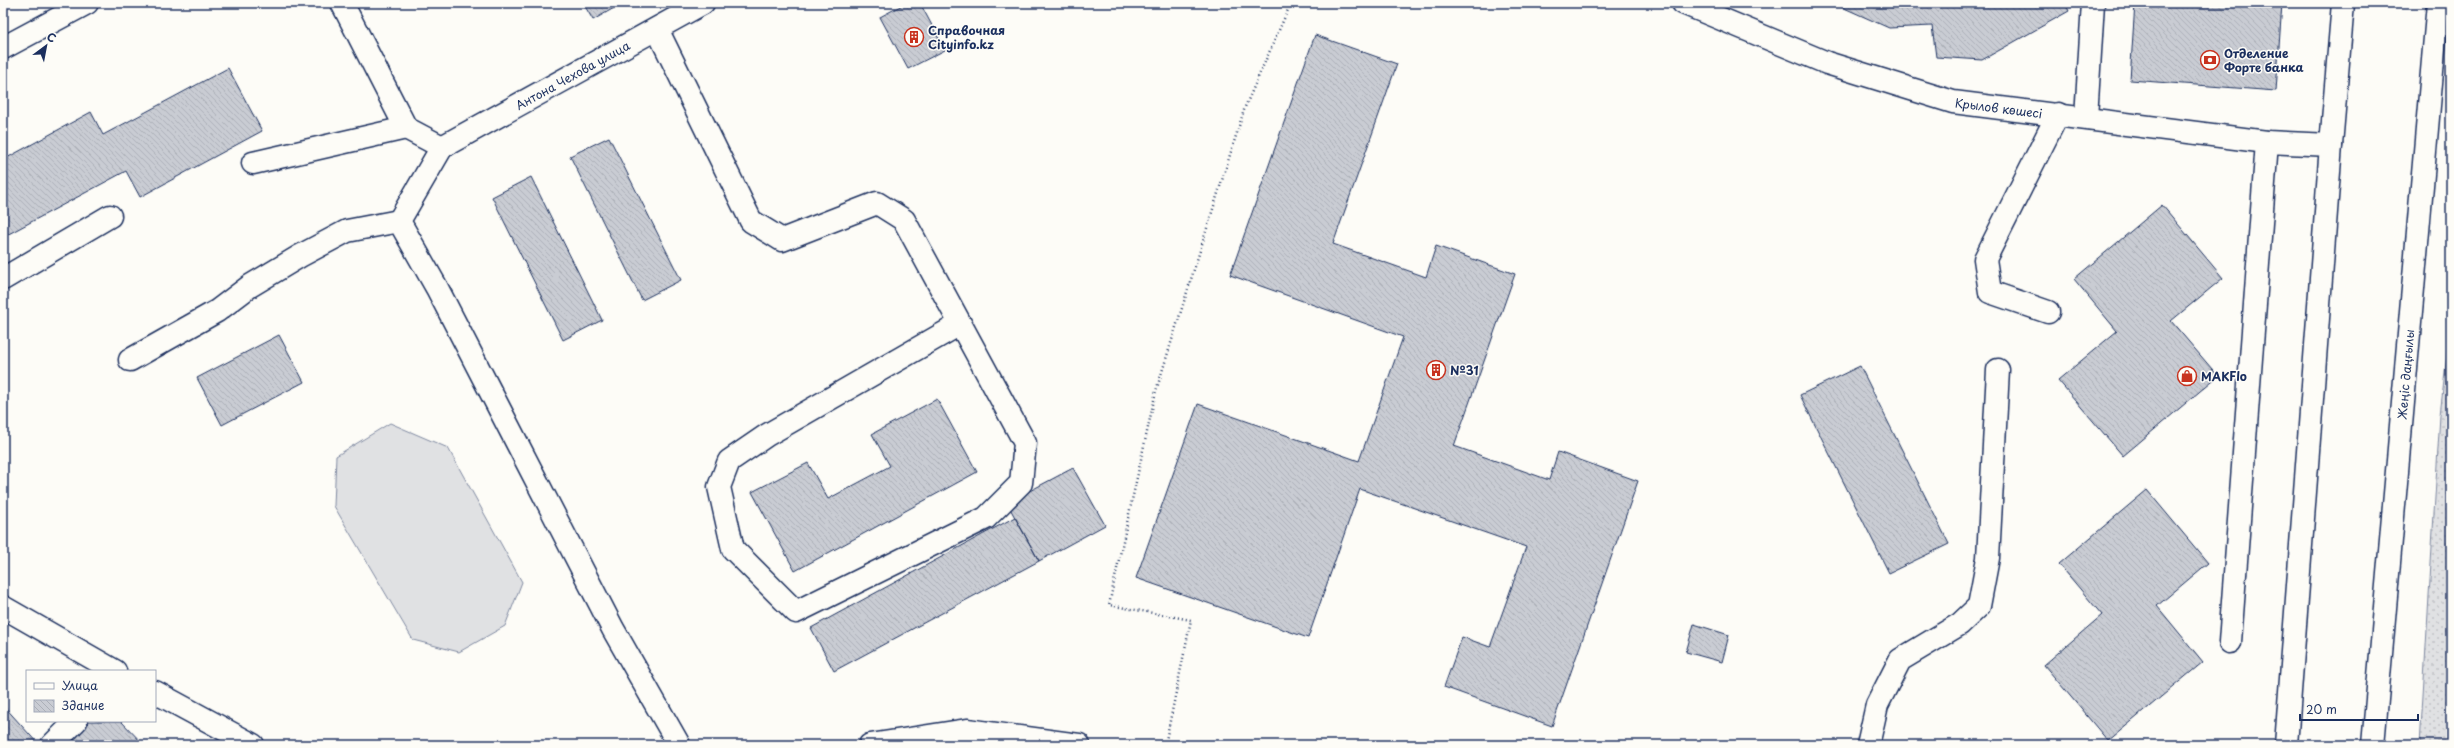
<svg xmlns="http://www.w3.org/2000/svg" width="2454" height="748" font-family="'Playpen Sans',sans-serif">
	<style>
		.grass { fill: url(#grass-dots); stroke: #7e88a0 }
		.pitch { fill: #e0e1e3; stroke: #7e88a0 }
		.building { fill: url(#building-back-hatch); stroke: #1b2f5e }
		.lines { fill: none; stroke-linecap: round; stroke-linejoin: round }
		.service-casing { stroke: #1b2f5e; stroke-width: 25 }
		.minor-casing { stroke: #1b2f5e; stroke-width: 25 }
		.secondary-casing { stroke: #1b2f5e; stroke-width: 25 }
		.primary-casing { stroke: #1b2f5e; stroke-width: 25 }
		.path { stroke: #1b2f5e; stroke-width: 2.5; stroke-dasharray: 1 3; stroke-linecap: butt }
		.service { stroke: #fdfcf7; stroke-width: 22 }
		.minor { stroke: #fdfcf7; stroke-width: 22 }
		.secondary { stroke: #fdfcf7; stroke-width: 22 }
		.primary { stroke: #fdfcf7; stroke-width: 22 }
		.labels { text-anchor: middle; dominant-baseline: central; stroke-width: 3; stroke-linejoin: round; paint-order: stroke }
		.poi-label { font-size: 12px; font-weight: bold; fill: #1b2f5e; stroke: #fdfcf7; text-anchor: start }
		.street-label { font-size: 12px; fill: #1b2f5e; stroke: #fdfcf7 }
	</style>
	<defs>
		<pattern id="grass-dots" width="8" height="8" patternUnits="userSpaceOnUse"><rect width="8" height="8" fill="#e0e1e3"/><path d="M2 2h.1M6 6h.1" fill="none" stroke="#c0c1c5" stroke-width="1.8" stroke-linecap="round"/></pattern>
		<pattern id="building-back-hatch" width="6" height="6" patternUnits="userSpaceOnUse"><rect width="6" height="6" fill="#c9ccd3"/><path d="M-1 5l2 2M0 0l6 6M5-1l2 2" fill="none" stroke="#acb0b8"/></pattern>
	</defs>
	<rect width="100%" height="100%" fill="#fdfcf7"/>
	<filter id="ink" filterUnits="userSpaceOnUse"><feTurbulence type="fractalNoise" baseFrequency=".025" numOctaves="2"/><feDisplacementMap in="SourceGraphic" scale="8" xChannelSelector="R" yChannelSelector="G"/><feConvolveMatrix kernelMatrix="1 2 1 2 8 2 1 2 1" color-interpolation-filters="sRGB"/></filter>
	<g filter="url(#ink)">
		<path class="grass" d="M2451,320V745H2420L2440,415Z"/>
		<path class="pitch" d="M390,423L448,448L522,582L505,626L459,652L413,640L334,506L336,456Z"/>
		<path class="building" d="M583,3H623L593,20Z
			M906,3H920L945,50L908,69L880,17Z
			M1833,3H2065L2069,11L1982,60L1936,57L1932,26L1889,28Z
			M2135,3H2282L2276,91L2130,80Z
			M1315,35L1397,64L1333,244L1426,277L1436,246L1515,274L1454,446L1549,480L1558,452L1638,481L1552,726L1444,687L1462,637L1490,647L1526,547L1360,489L1308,638L1136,578L1198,404L1359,461L1403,337L1230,275Z
			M228,68L262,131L140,197L126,171L3,237V160L91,112L103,135Z
			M609,137L681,280L642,300L570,156Z
			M531,177L602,320L563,340L492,197Z
			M2162,205L2223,278L2171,321L2218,376L2123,456L2058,380L2117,331L2074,279Z
			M279,335L304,382L222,425L197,378Z
			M1860,366L1949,544L1889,573L1800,395Z
			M937,399L977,472L795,571L752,492L808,463L828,499L890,466L872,434Z
			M1073,468L1105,525L1039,561L1007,503Z
			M2147,490L2208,563L2157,606L2203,662L2108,741L2044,665L2102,615L2059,564Z
			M1015,517L1039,561L834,671L811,628Z
			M1694,624L1729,635L1722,662L1686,652Z
			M3,705L39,745H3Z
			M89,721H121L144,745H63Z"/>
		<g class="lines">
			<defs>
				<g id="service">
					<path d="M342,3L406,128L442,147L399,221L437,288L613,629L679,745"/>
					<path d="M657,29L751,221L782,240L877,203L904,220L1025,443L1021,483L986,518L796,612L733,549L719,487L729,461L767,435L960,324"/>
					<path d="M3,48L87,3"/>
					<path d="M2086,118L2093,3"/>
					<path id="s1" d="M442,147L703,3"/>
					<path d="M253,163L406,128"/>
					<path d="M3,279L110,216"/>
					<path d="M2048,312L1990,292L1985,259L2058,114"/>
					<path d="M130,360L217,311L250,286L300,256L347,231L399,221"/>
					<path d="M3,607L115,671"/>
					<path d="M2230,642L2267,142"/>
					<path d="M155,692L253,745"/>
					<path d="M52,745L76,721"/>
					<path d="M870,745L967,730L1079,745"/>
					<path d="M1868,745L1877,705L1900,660L1960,624L1979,606L1988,558L1998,370"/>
				</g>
				<path id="minor" d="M2331,145L2343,3"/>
				<g id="secondary">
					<path id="s2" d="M1683,3L1827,63L1953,102L2267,142L2331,145L2286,745"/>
				</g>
				<g id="primary">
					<path id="s3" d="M2373,745L2438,3"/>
				</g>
			</defs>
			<use href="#service" class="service-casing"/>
			<use href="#minor" class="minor-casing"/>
			<use href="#secondary" class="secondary-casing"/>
			<use href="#primary" class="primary-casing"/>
			<path class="path" d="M1165,745L1191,620L1109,605L1156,391L1245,107L1291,3"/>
			<use href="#service" class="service"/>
			<use href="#minor" class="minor"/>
			<use href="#secondary" class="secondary"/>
			<use href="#primary" class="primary"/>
		</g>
	</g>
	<defs>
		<symbol id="building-ring" viewBox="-11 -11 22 22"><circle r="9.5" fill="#fdfcf7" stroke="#c8321e" stroke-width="1.5"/><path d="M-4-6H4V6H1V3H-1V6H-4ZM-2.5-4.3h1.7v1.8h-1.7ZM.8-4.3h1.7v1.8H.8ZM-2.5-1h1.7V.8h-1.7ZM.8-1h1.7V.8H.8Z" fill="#c8321e"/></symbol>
		<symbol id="bank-ring" viewBox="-11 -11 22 22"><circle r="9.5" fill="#fdfcf7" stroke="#c8321e" stroke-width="1.5"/><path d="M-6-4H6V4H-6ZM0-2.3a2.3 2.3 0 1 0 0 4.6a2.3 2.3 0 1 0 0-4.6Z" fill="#c8321e"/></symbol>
		<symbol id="shop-ring" viewBox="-11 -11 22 22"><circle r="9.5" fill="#fdfcf7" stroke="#c8321e" stroke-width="1.5"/><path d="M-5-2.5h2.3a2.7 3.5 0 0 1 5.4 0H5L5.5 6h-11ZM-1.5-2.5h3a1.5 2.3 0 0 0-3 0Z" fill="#c8321e"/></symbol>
	</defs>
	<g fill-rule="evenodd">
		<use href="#building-ring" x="903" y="26" width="22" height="22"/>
		<use href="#bank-ring" x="2199" y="49" width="22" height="22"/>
		<use href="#building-ring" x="1425" y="359" width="22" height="22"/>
		<use href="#shop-ring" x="2176" y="365" width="22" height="22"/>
	</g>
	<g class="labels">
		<g class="poi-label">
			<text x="928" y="30">Справочная<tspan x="928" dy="14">Cityinfo.kz</tspan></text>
			<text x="2224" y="53">Отделение<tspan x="2224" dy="14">Форте банка</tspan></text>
			<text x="1450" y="370">№31</text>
			<text x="2201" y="376">MAKFlo</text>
		</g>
		<g class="street-label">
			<text stroke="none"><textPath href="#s1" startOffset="149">Антона Чехова улица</textPath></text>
			<text stroke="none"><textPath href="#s2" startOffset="334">Крылов көшесі</textPath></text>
			<text stroke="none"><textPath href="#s3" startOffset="372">Жеңіс даңғылы</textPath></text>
		</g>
	</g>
	<rect width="2454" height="748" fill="none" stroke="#fdfcf7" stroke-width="16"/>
	<rect x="8" y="8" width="2438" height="732" fill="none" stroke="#1b2f5e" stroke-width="1.5" filter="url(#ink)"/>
	<rect x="26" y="670" width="130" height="52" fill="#fdfcf7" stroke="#a3aaba"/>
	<rect x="34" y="683" width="20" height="6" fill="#fdfcf7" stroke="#a3aaba"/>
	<text x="62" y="690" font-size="12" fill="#1b2f5e">Улица</text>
	<rect x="34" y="700" width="20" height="12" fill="url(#building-back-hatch)" stroke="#a3aaba"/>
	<text x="62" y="710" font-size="12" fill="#1b2f5e">Здание</text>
	<g transform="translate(46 46) rotate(32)" stroke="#fdfcf7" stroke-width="3" paint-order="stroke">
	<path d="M0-3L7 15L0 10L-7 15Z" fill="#1b2f5e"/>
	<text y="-6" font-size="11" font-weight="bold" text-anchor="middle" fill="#1b2f5e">С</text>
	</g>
	<path d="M2300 714v6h118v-6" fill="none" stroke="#1b2f5e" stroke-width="2"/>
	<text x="2306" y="714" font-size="12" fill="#1b2f5e" stroke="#fdfcf7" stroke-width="3" paint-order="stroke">20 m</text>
</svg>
